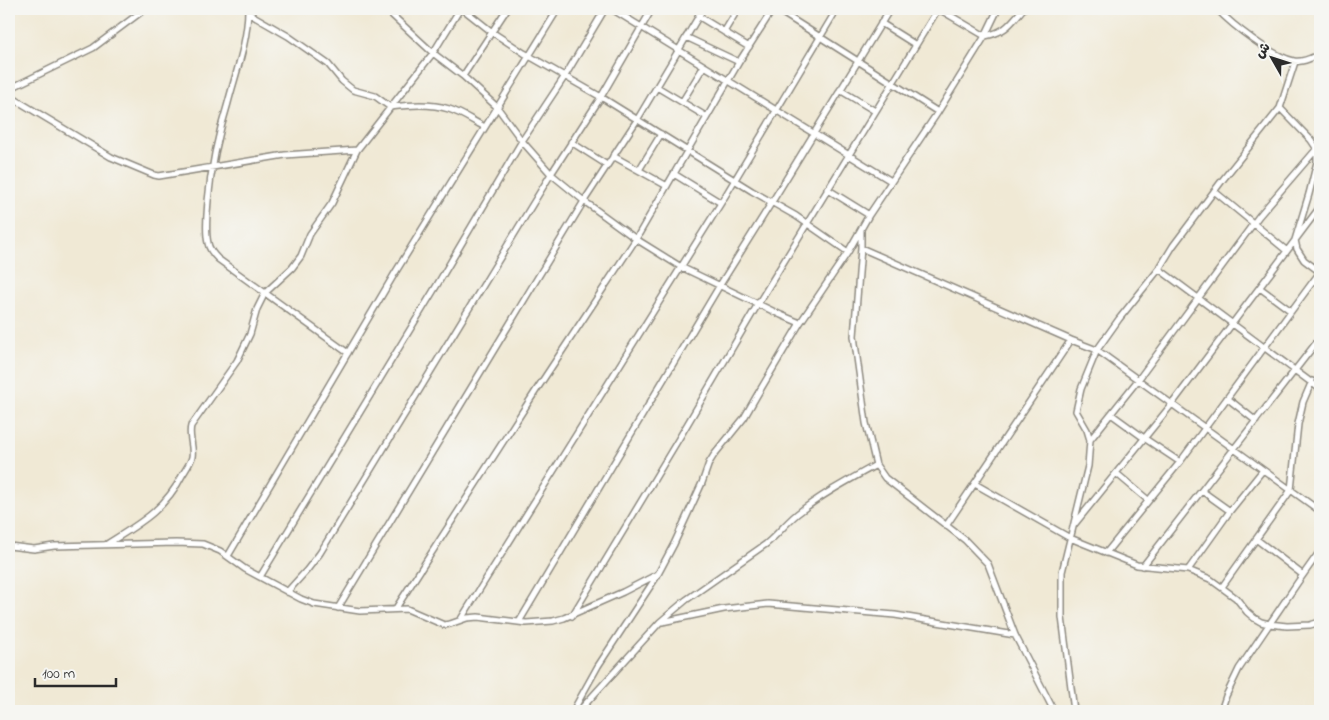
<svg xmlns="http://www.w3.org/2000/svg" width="1329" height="720" font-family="'Indie Flower','Playpen Sans Arabic',sans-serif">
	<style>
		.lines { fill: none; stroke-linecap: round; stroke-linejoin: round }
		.minor-casing { stroke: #8e8a80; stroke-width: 8 }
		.minor { stroke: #fff; stroke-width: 5 }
	</style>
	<rect width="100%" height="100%" fill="#f6f6f2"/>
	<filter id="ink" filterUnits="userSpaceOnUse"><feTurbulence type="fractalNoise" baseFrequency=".02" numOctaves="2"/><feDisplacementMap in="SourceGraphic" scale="10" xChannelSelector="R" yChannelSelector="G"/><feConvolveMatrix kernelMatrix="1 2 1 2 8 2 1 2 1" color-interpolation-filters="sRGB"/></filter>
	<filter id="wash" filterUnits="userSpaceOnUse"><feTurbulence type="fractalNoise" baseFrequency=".0096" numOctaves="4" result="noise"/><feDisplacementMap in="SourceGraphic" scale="20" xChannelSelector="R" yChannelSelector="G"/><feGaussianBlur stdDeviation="1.12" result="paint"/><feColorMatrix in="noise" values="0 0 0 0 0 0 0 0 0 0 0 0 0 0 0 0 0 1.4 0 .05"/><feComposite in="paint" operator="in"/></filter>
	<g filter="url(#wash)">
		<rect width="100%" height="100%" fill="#f0e9d5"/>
	</g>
	<g filter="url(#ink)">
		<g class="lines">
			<defs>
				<path id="minor" d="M248,9C248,41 236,72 228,103C218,135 211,168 208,201C207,214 205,231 208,243C209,250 214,255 218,259L348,353
					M388,9L392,15L433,53L463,76L497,107L522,141L551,174L584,201L636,239L681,267L781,315L800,323
					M463,9L492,32L524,53L601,97L752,191L796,216L848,252
					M612,9L891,181
					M776,9L938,112
					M939,9L985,36C1006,32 1010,24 1023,9
					M1217,9C1232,25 1273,57 1294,61C1303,63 1313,57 1320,54
					M1318,9L1320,11
					M248,13L288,36L328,64L342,81L353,90L375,96L390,107C409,105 430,103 449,109C462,113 473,121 485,127
					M698,16L749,47
					M881,23L916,45
					M724,32L738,9
					M686,37L739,62
					M463,76L507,9
					M657,87L707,117
					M9,89L93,48L145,9
					M840,90L875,111
					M9,93L11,97L111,157L154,175L159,176L285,155L357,150L433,53L460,9
					M682,102L704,66
					M1280,108L1311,140L1317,149V162L1309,194L1295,240L1297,249L1304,260L1320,272
					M571,142L607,165
					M613,156L667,186
					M639,170L661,134
					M674,174L721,203
					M827,189L869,215
					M1214,191L1287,251
					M861,230V248L854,336L866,423L876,465L885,478L965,540L988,564L1015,635L1054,711
					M861,248L1071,340L1097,350L1320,511
					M1159,269L1320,389
					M1260,288L1291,311
					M1227,398L1256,421
					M1111,414L1144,438L1180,462
					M1090,440L1138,380L1259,216L1320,145
					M1116,473L1148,500
					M975,484L1070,538L1137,565L1188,570L1210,579L1236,598L1247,612L1254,618L1261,622L1269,624L1287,626L1310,625L1320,622
					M1202,491L1230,511
					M1074,525L1172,404L1320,207
					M946,526L1071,340
					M1256,539L1303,575
					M107,544C139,524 165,510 183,474C186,469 191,462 192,457C194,446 188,436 191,426L237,361L250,334L257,309L265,293L292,268L301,256L310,234L332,203L357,150
					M9,546L34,549L54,546L176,543L203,544L220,551L245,569L301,599L314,604L360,611L407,609L444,625L450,624L467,618L478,617L526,623L553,621L564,618L623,592L658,574L674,544L702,483L709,463L714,455L744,418L756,397L800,323L848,252L869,215L938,112L985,36L998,9
					M1106,553L1180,462L1320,272
					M228,556L395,273L558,9
					M1143,566L1320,338
					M1188,570L1230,511L1263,470
					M260,577L437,285L522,141L565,76L605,9
					M1222,587L1291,490L1298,424L1303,402L1312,381
					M287,592L307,570L320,553L551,174L601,97L652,9
					M338,608L584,201L637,120L703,9
					M396,608L537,389L636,239L739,62L773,9
					M572,616L681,435L758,304L938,9
					M461,619L721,203L837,9
					M519,622L720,285L772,202L890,9
					M662,622L724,609L768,604L895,615L1015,635
					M573,711L598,666L657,576
					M579,711L660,622L686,600L766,544C777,535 786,523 797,514C821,495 849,480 876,465
					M1074,711L1062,617V572L1088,466L1090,440L1087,430L1076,411L1081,389L1097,350L1119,319L1159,269L1173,246L1221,182L1280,108L1295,62
					M1221,711L1226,696L1239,669L1298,582L1320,551"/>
			</defs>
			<use href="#minor" class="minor-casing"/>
			<use href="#minor" class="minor"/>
		</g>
	</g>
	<rect width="1329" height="720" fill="none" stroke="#f6f6f2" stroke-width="30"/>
	<g transform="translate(1272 58) rotate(309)" stroke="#f6f6f2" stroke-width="4" paint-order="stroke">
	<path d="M0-4L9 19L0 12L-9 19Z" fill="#2b2b2b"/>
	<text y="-8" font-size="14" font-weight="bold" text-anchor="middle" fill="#2b2b2b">ش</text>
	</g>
	<path d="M35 678v8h81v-8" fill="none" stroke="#2b2b2b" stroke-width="2.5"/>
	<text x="42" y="678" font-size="15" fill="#2b2b2b" stroke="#f6f6f2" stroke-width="4" paint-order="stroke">100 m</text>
</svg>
